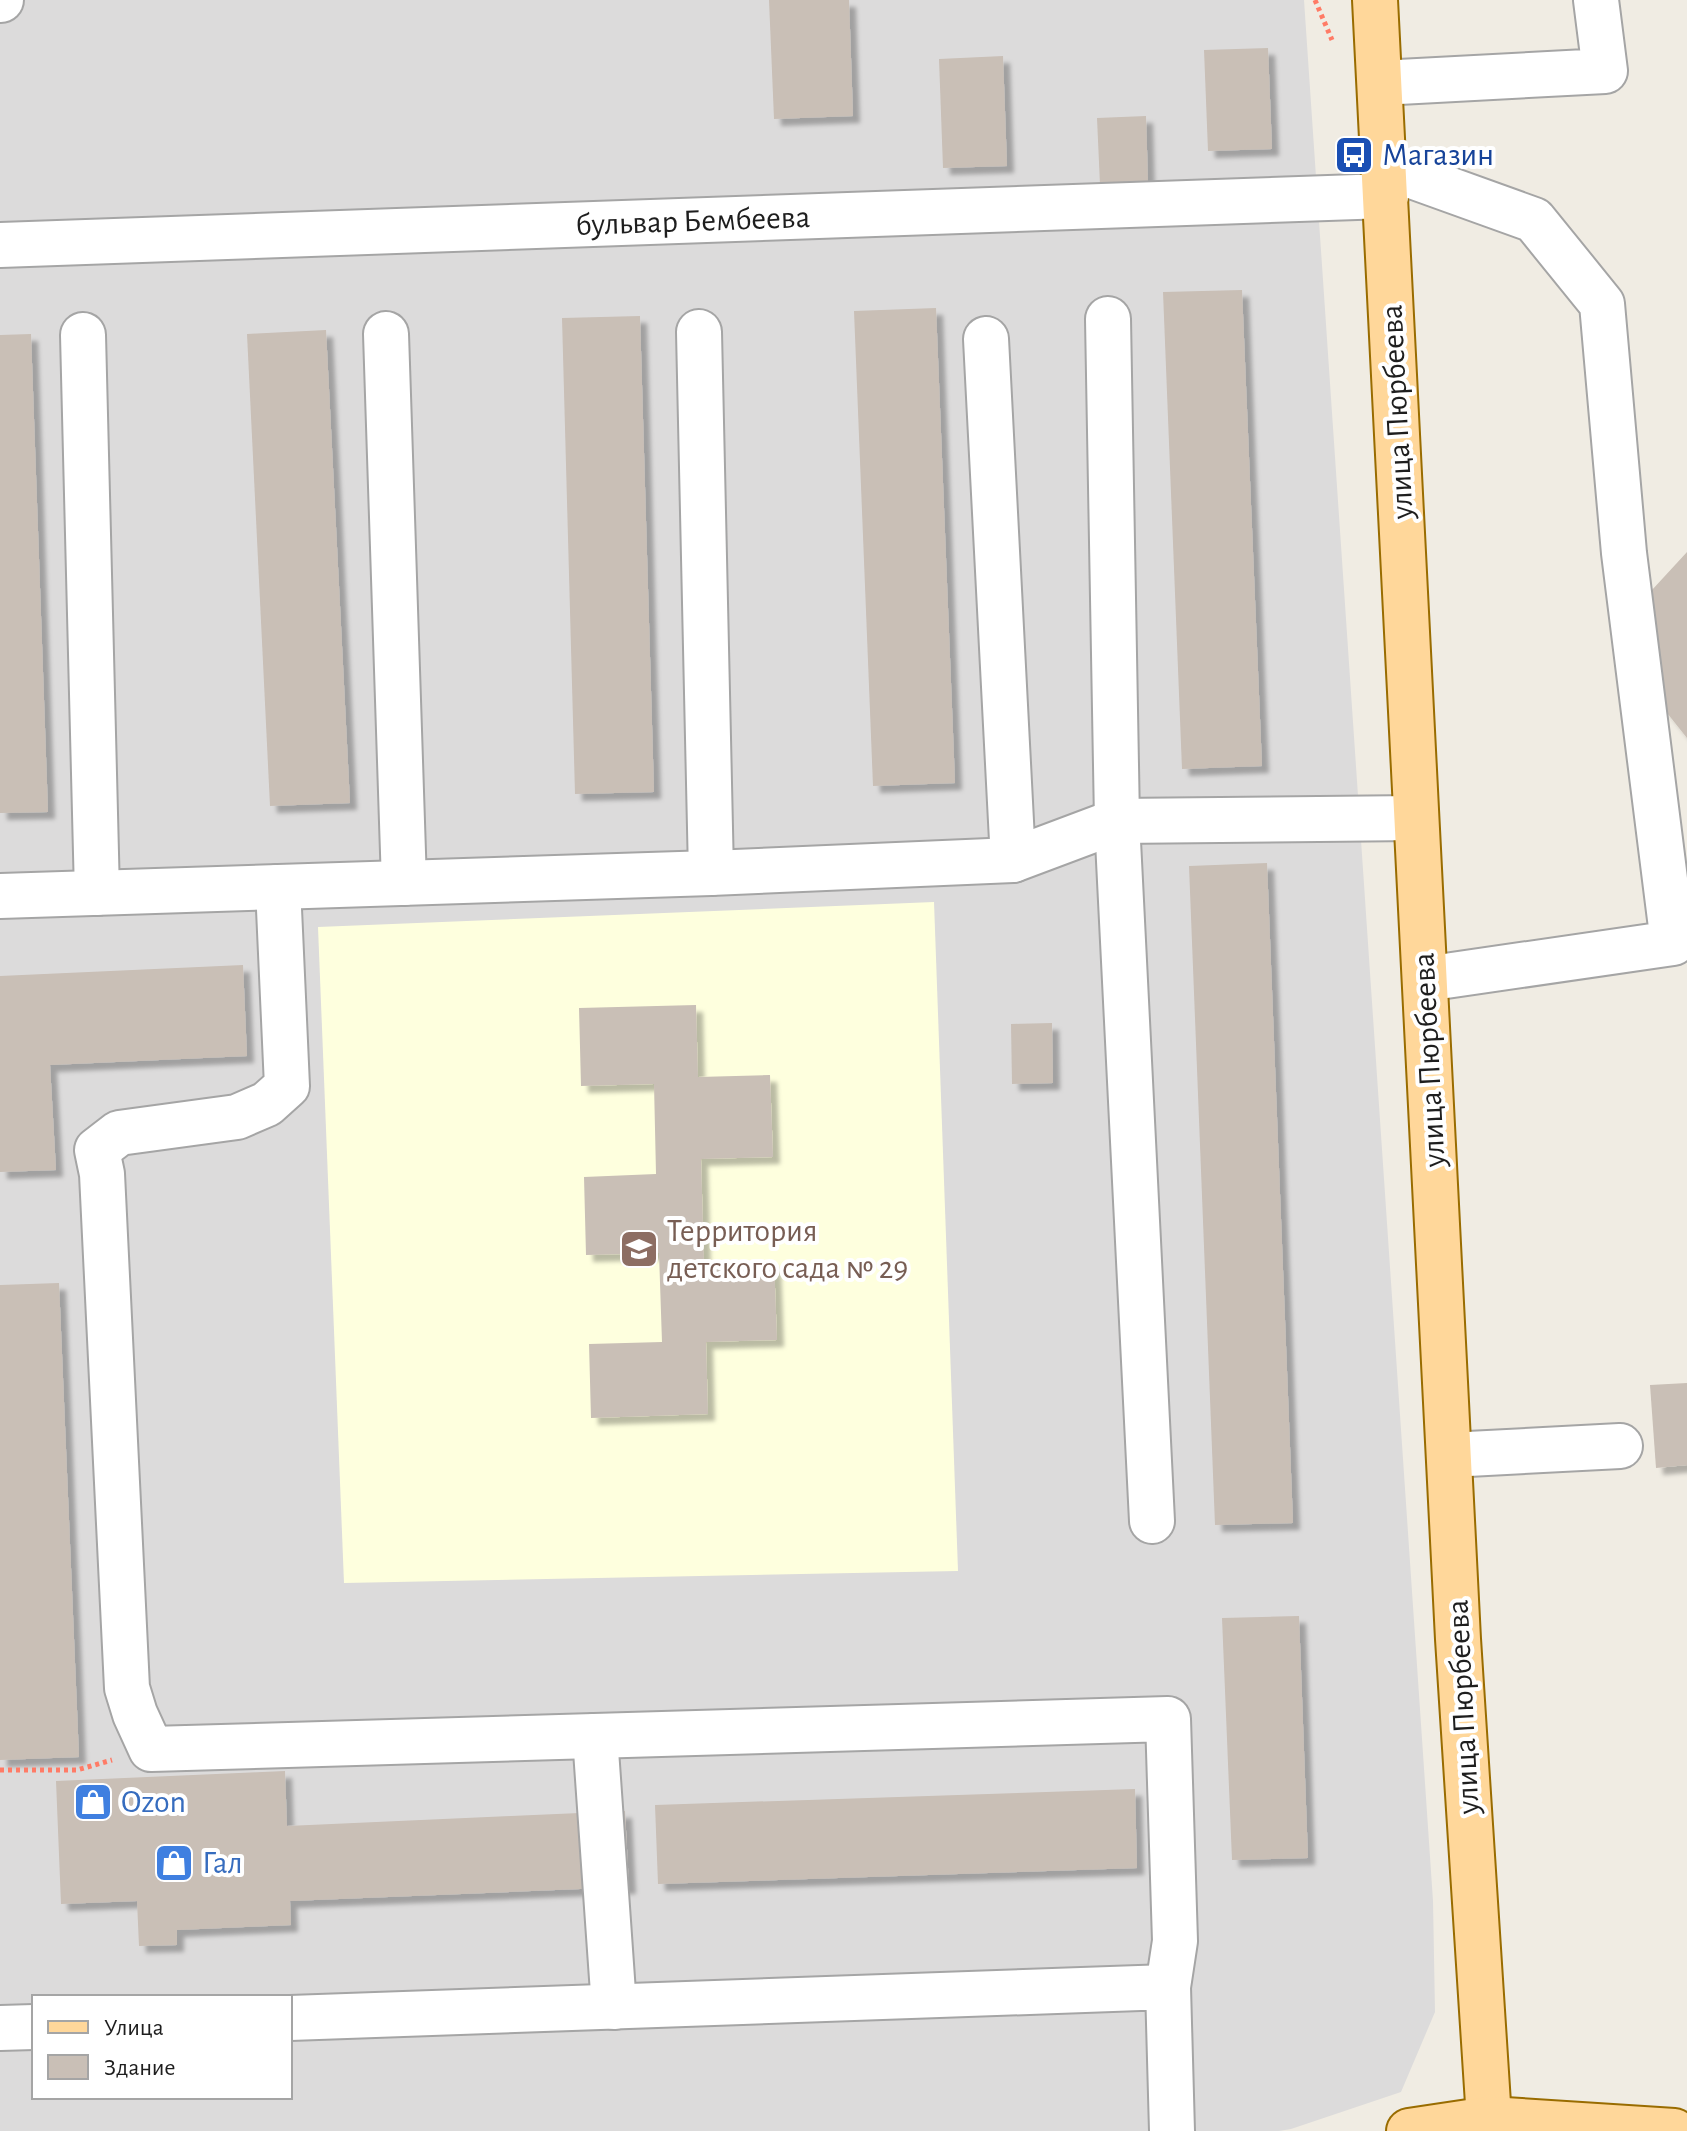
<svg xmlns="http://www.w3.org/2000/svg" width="1687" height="2131" font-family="'Alegreya Sans',sans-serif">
<defs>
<filter id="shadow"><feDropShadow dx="7" dy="7" stdDeviation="2" flood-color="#0004"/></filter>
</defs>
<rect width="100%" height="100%" fill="#f0ece3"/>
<path fill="#dcdbdb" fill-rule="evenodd" d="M 0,0 L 1304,0 L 1433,1901 L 1435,2012 L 1401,2092 L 1291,2129 L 1279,2131 L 0,2131 ZM 34,1997 L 290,1997 L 290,2097 L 34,2097 Z"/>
<path fill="#feffde" d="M 934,902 L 958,1571 L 344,1583 L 318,927 Z"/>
<g fill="#c9bfb6" filter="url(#shadow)">
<path d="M 769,0 L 849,0 L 853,116 L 774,119 Z"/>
<path d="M 1268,48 L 1272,149 L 1208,151 L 1204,50 Z"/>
<path d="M 1003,56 L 1007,166 L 943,168 L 939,59 Z"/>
<path d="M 1146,116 L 1148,183 L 1100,185 L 1097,118 Z"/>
<path d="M 1242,290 L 1262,766 L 1182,769 L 1163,292 Z"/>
<path d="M 936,308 L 955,783 L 873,786 L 854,311 Z"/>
<path d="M 640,316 L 654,792 L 575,794 L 562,318 Z"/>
<path d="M 326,330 L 350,803 L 270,806 L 247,334 Z"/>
<path d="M 31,334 L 48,812 L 0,813 L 0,335 Z"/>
<path d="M 1687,552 L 1687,738 L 1644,684 L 1640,603 Z"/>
<path d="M 1267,863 L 1293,1523 L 1215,1525 L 1189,866 Z"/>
<path d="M 243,965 L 247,1056 L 50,1065 L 56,1170 L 0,1172 L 0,976 Z"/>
<path d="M 696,1005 L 698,1077 L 770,1075 L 773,1157 L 701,1159 L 704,1263 L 774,1261 L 777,1340 L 706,1342 L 708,1414 L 591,1418 L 589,1344 L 662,1342 L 659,1253 L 586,1255 L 584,1177 L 656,1174 L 654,1084 L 581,1086 L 579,1008 Z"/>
<path d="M 1052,1023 L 1053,1083 L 1012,1084 L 1011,1024 Z"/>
<path d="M 59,1283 L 79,1757 L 0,1760 L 0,1285 Z"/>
<path d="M 1687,1383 L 1687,1465 L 1656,1468 L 1650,1385 Z"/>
<path d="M 1299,1616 L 1308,1858 L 1232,1860 L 1222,1618 Z"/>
<path d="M 285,1771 L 287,1826 L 625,1811 L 629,1887 L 290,1901 L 291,1925 L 177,1930 L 177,1945 L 139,1946 L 137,1901 L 61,1904 L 56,1781 Z"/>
<path d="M 1135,1789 L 1137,1868 L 658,1884 L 655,1805 Z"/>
</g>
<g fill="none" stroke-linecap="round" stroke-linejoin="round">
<g stroke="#a5a5a5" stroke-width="48">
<g id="minor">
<path d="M 0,0 L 1,0"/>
<path d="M 1380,83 L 1605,71 L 1596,0"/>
<path d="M 1384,166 L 1534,220 L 1602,304 L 1624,553 L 1673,943 L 1425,979"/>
<path d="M 0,245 L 1386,196"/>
<path d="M 1108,319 L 1117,821 L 1152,1521"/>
<path d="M 699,332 L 711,873"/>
<path d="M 386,334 L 404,883"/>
<path d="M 83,335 L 97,893"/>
<path d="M 986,339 L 1013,860"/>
<path d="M 278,887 L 287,1086 L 267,1104 L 237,1117 L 119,1133 L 97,1150 L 102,1174 L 127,1688 L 135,1714 L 151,1749 L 1168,1719 L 1175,1941 L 1168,1987"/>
<path d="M 0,896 L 711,873 L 1013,860 L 1117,821 L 1416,818"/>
<path d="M 1449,1455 L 1620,1446"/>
<path d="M 595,1736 L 614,2007"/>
<path d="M 290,2018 L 1168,1987 L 1172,2131"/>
<path d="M 0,2028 L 34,2027"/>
</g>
</g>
<g stroke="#996c00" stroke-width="48">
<g id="major">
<path d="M 1375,0 L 1458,1639 L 1489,2119"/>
<path d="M 1409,2131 L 1489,2119 L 1674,2131"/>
</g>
</g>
<g stroke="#ff7b66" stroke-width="5" stroke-dasharray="4 4" stroke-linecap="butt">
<path d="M 1315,0 L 1332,40"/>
<path d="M 0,1770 L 77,1770 L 112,1760"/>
</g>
<use href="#minor" stroke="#fff" stroke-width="44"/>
<use href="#major" stroke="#ffd79a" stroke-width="44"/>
</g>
<defs>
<g id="bus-square" transform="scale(2)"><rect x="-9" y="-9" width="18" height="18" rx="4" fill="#1a4fb4" stroke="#fff"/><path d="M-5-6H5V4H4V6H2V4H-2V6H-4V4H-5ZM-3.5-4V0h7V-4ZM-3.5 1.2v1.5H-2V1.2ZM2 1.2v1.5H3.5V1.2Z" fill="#fff"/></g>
<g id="school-square" transform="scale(2)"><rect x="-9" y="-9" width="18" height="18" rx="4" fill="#8d6e63" stroke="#fff"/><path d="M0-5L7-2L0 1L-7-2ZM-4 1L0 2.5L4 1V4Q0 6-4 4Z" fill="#fff"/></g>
<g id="shop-square" transform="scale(2)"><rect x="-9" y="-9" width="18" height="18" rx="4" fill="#3f7fe0" stroke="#fff"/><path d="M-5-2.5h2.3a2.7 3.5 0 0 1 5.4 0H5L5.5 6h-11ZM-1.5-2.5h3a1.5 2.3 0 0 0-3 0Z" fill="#fff"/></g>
</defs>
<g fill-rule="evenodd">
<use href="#bus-square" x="1354" y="155"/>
<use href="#school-square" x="639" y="1249"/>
<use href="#shop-square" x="93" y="1802"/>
<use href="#shop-square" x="174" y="1863"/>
</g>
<g text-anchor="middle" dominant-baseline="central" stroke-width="8" stroke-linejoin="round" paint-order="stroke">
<g font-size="32" fill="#164399" stroke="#fff" text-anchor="start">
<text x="1382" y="155">Магазин</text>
</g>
<g font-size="32" fill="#1e1e1e" stroke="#fff">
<text transform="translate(693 221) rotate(-2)">бульвар Бембеева</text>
<text transform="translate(1397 412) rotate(-93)">улица Пюрбеева</text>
<text transform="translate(1429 1060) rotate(-93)">улица Пюрбеева</text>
<text transform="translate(1463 1707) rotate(-93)">улица Пюрбеева</text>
</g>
<g font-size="32" fill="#785e54" stroke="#fff" text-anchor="start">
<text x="667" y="1231">Территория<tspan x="667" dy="37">детского сада № 29</tspan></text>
</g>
<g font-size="32" fill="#366cbe" stroke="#fff" text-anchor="start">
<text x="121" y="1802">Ozon</text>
<text x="202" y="1863">Гал</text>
</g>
</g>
<rect x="32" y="1995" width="260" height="104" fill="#ffffff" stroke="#a5a5a5" stroke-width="2"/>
<rect x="48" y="2021" width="40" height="12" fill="#ffd79a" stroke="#a5a5a5" stroke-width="2"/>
<text x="104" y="2035" font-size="24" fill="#1e1e1e">Улица</text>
<rect x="48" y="2055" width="40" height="24" fill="#c9bfb6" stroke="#a5a5a5" stroke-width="2"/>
<text x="104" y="2075" font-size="24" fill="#1e1e1e">Здание</text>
</svg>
